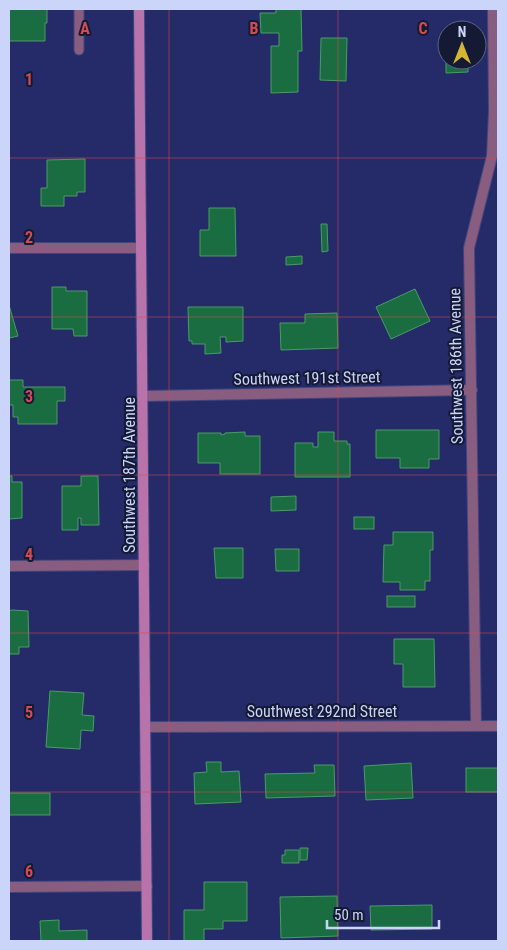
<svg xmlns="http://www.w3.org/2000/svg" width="507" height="950" font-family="'Roboto Condensed',sans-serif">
<rect width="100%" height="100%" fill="#252b69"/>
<g fill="#1a6d40" stroke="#4c9a69">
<path d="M 9,9 L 47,9 L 47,23 L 45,23 L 45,41 L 9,41 Z"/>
<path d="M 276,9 L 301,9 L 302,51 L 298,51 L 298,92 L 271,93 L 271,46 L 279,46 L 279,33 L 261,33 L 260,13 L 276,13 Z"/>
<path d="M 321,38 L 347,38 L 346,81 L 320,80 Z"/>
<path d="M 446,58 L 447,60 L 468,60 L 468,72 L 446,73 Z"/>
<path d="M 85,159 L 85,192 L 77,192 L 77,196 L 64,196 L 64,206 L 41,206 L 41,188 L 47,188 L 47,160 Z"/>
<path d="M 209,208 L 235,208 L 236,256 L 200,256 L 200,230 L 209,230 Z"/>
<path d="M 321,224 L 327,224 L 328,251 L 322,252 Z"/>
<path d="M 302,256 L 302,264 L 286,265 L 286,257 Z"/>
<path d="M 52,287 L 66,287 L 66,291 L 87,291 L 87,336 L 74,336 L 73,329 L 52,329 Z"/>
<path d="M 415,289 L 430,321 L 391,339 L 376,307 Z"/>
<path d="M 9,305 L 18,336 L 9,338 Z"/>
<path d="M 188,307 L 243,307 L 243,341 L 226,342 L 226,337 L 220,337 L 221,353 L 205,354 L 205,344 L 192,344 L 192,341 L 189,341 Z"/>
<path d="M 337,313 L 338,348 L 281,350 L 280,323 L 305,323 L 305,314 Z"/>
<path d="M 9,380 L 23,380 L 23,387 L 65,387 L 65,401 L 57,401 L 57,424 L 18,424 L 18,417 L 13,417 L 13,405 L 9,405 Z"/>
<path d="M 376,430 L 439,430 L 439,459 L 429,459 L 429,468 L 400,468 L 400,458 L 376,458 Z"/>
<path d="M 245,432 L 245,436 L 260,436 L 260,474 L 220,474 L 220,463 L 198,463 L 198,433 L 221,433 L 221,435 L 225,434 L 225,433 Z"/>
<path d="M 318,432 L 334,432 L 334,441 L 347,441 L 347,444 L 350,444 L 350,477 L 295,477 L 295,443 L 313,443 L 313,447 L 318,447 Z"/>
<path d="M 9,476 L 12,476 L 12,482 L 22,482 L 22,518 L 9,519 Z"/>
<path d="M 81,476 L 98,476 L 99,525 L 81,525 L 81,518 L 78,518 L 78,530 L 62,530 L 62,486 L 81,486 Z"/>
<path d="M 296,496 L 296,510 L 271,511 L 271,497 Z"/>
<rect x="354" y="517" width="20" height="12"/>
<path d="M 393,532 L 433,532 L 433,550 L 430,550 L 430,581 L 425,581 L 425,590 L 400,590 L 400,582 L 383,582 L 384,545 L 393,545 Z"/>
<path d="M 214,548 L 243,548 L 243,578 L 216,578 Z"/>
<path d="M 275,549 L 299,549 L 299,571 L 276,571 Z"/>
<rect x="387" y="596" width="28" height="11"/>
<path d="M 12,610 L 28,611 L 29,647 L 19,647 L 19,654 L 9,654 L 9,611 Z"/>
<path d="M 394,639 L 434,639 L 435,687 L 403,687 L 403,664 L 394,664 Z"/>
<path d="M 50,691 L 84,693 L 82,715 L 94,716 L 93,731 L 81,730 L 80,749 L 46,747 Z"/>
<path d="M 206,762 L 221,762 L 221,772 L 239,771 L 241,802 L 195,804 L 194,773 L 207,772 Z"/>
<path d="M 411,763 L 413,798 L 366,800 L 364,766 Z"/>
<path d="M 314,765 L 334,765 L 335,796 L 266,798 L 265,774 L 315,773 Z"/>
<rect x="466" y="768" width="32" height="24"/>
<rect x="9" y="793" width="41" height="22"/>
<path d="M 300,848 L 308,848 L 307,860 L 300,860 Z"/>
<path d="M 285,850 L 299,850 L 299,863 L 282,863 L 282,855 L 285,855 Z"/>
<path d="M 204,882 L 247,882 L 247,921 L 223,921 L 223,929 L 204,929 L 204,941 L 184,941 L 184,910 L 204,910 Z"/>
<path d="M 337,896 L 338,936 L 281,938 L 280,897 Z"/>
<path d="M 432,905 L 432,929 L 371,930 L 370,906 Z"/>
<path d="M 59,920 L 59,931 L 87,930 L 87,941 L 41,941 L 40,921 Z"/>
</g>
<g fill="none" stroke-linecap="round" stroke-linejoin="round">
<g stroke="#404680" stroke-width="11">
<path id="lane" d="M 79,50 L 79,9"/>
</g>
<g stroke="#404680" stroke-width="12">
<g id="street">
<path d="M 9,248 L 141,248"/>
<path d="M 143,396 L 472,390"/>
<path d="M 9,566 L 144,565"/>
<path d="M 476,726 L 469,248 L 492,156 L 494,111 L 493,9"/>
<path d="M 146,727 L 498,726"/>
<path d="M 9,887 L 147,886"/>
</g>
</g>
<g stroke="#404680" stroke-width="12">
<path id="secondary" d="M 139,9 L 147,941"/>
</g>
<use href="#lane" stroke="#895d80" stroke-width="9"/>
<use href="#street" stroke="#895d80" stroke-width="10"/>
<use href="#secondary" stroke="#b873aa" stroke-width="10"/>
</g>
<path fill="none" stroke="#d44b52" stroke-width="1" stroke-opacity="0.55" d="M 169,9 L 169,941M 338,9 L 338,941M 9,158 L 498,158M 9,317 L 498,317M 9,475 L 498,475M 9,633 L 498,633M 9,792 L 498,792"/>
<g text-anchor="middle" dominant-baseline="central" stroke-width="4" stroke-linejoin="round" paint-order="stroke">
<g font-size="16" fill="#cbd5fa" stroke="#141934">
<text transform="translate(456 366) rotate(-91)">Southwest 186th Avenue</text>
<text transform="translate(307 378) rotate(-1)">Southwest 191st Street</text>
<text transform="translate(129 475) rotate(-90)">Southwest 187th Avenue</text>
<text x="322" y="711">Southwest 292nd Street</text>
</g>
</g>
<g font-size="16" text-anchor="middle" font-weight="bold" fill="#d44b52" stroke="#141934" stroke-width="4" stroke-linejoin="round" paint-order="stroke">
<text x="85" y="34">A</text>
<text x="254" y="34">B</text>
<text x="423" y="34">C</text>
<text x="29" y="85">1</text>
<text x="29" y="243">2</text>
<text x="29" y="402">3</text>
<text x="29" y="560">4</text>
<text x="29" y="718">5</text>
<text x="29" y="877">6</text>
</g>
<rect width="507" height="950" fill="none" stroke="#cbd5fa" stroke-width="20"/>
<g transform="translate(462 45)"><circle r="24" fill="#141934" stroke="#5d6483"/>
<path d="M0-4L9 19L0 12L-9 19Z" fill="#d5b534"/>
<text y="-8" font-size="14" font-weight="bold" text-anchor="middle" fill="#cbd5fa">N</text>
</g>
<path d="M327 920v8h112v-8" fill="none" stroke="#cbd5fa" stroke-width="2.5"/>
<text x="334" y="920" font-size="15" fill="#cbd5fa" stroke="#141934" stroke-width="4" paint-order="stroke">50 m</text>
</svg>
